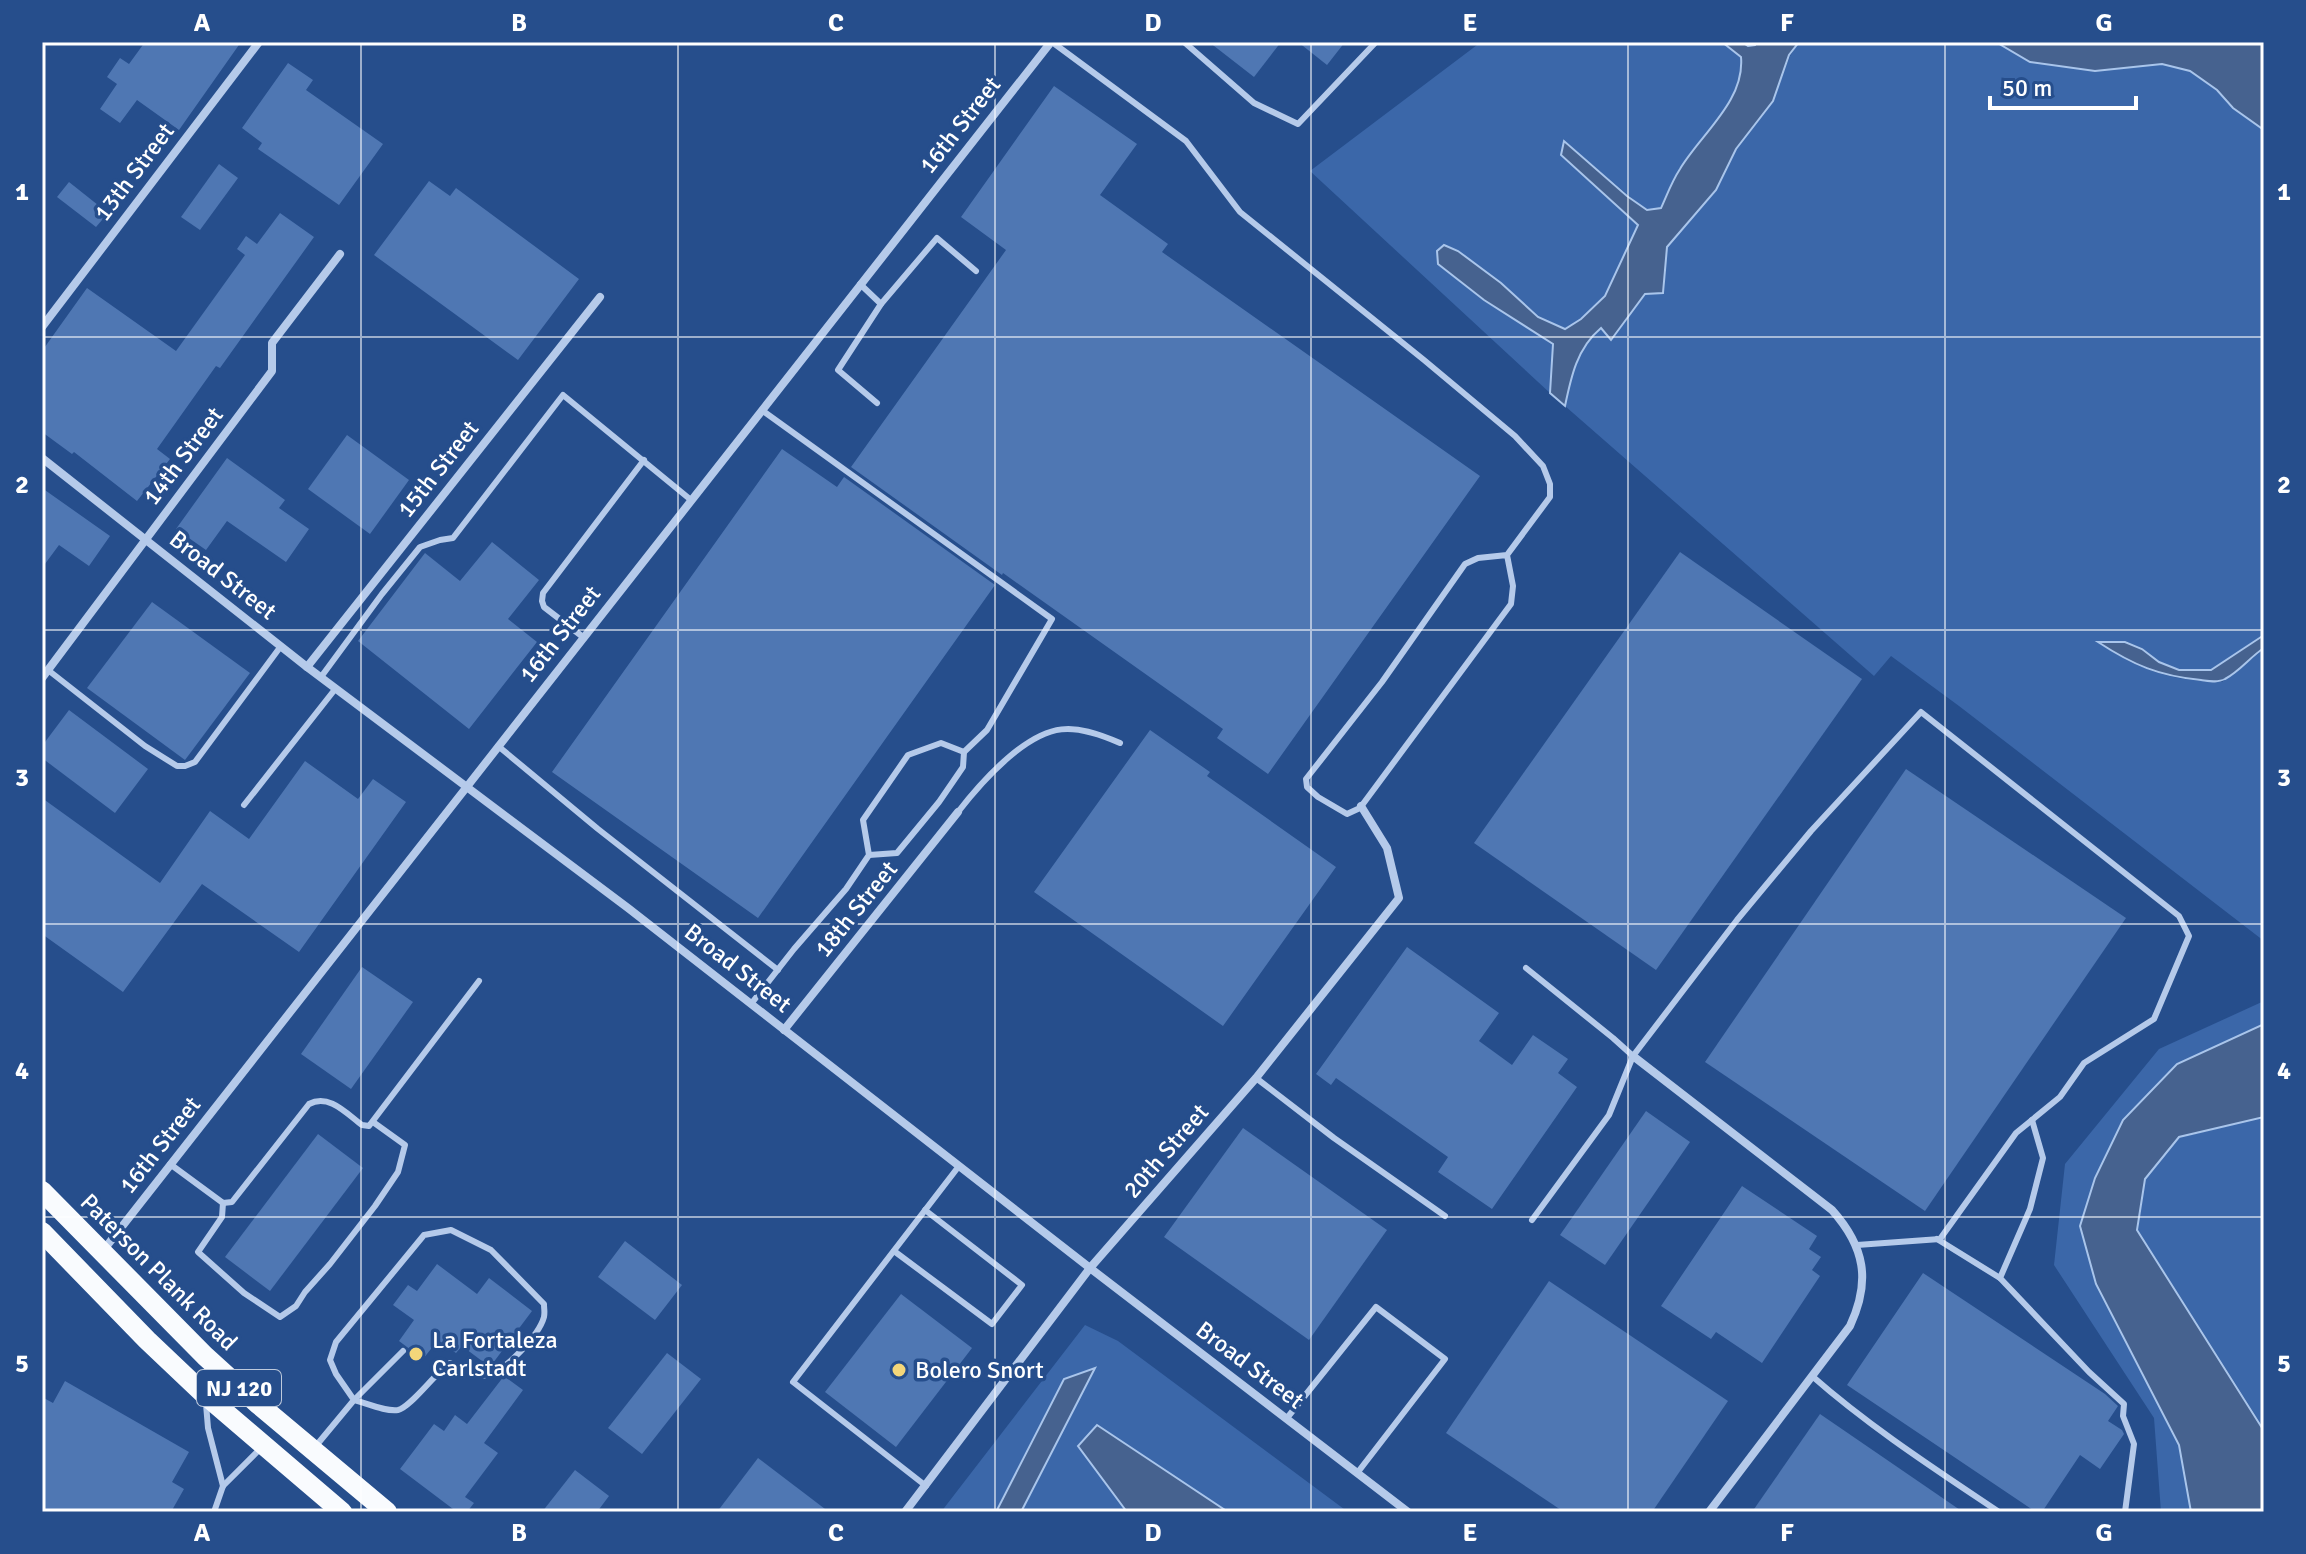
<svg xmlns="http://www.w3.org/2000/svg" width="2306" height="1554" font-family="Signika,sans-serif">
<rect width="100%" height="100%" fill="#264e8c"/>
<g fill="#3b67a9">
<path d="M 1481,42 L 1721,42 L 1741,57 C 1745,101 1701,134 1680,169 C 1672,181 1667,195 1660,208 L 1647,211 L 1564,141 L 1561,155 L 1638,225 L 1605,296 L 1581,319 L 1565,328 L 1538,317 L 1501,283 L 1458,251 L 1444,245 L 1437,251 L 1439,265 L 1484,301 L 1540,334 L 1553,344 L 1550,393 L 1310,171 Z"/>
<path d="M 1799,42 L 1995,42 L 2029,62 L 2095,71 L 2162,64 L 2190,71 L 2217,91 L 2233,108 L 2264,130 L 2264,634 L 2211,670 L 2179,670 L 2159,662 L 2142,648 L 2125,641 L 2098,642 C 2141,672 2170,680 2222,682 L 2264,649 L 2264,941 L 1959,706 L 1891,656 L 1874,676 L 1565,406 C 1571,377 1577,348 1601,328 L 1611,340 L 1646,294 L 1664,293 L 1667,247 L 1716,190 L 1736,149 L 1773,101 L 1790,56 Z"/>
<path d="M 2264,1001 L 2264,1024 L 2177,1064 L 2096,1284 L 2179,1445 L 2191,1512 L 2161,1512 L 2154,1418 L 2054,1265 L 2065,1164 L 2159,1049 Z"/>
<path d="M 2264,1117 L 2264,1429 L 2138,1230 L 2145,1179 L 2179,1138 Z"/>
<path d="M 1085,1325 L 1118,1341 L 1348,1512 L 1228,1512 L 1097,1425 L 1078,1446 L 1127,1512 L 1021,1512 L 1094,1368 L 1064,1379 L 995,1512 L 941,1512 Z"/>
</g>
<g fill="#46628f" stroke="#a9c5eb" stroke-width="2">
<path d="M 1722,42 L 1742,42 L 1748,46 L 1755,45 L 1757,42 L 1799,42 L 1789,55 L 1773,101 L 1736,149 L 1716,190 L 1667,247 L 1663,293 L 1645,294 L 1611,340 L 1601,328 C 1577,348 1571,377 1565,406 L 1550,393 L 1553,344 L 1484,300 L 1438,264 L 1437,251 L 1444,245 L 1458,251 L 1501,283 L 1538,317 L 1565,329 L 1581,319 L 1605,296 L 1638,225 L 1561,155 L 1564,141 L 1627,196 L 1647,210 L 1661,208 C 1667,195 1672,181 1680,169 C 1701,134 1745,101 1741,57 Z"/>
<path d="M 1996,42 L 2264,42 L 2264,130 L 2233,108 L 2217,90 L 2190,71 L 2162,64 L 2095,71 L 2030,62 Z"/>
<path d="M 2264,635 L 2264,648 C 2250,657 2240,671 2225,679 C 2218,683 2209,681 2201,680 C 2159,676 2133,665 2098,642 L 2125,642 L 2142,649 L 2159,662 L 2179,670 L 2211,670 Z"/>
<path d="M 2264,1024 L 2264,1117 L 2179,1137 L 2145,1179 L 2137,1230 L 2264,1431 L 2264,1512 L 2191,1512 L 2179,1445 L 2096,1284 L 2080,1226 L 2095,1178 L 2123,1120 L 2177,1064 Z"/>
<path d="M 1095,1368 L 1021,1512 L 996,1512 L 1064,1379 Z"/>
<path d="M 1097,1425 L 1228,1512 L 1127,1512 L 1078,1446 Z"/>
</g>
<g fill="#4f77b3">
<path d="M 145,42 L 241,42 L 179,130 L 137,100 L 120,123 L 100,109 L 117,84 L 107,77 L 120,58 L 129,64 Z"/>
<path d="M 1209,42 L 1281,42 L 1254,77 Z"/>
<path d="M 1298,42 L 1345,42 L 1327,65 Z"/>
<path d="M 288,63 L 313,80 L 306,90 L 383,144 L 339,205 L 258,149 L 262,143 L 242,128 Z"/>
<path d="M 1054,86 L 1137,144 L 1100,195 L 1168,244 L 1162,252 L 1480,476 L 1268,774 L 1217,738 L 1223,729 L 1003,573 L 1002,575 L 851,467 L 1006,250 L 961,217 Z"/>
<path d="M 219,164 L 238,178 L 200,230 L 181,217 Z"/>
<path d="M 429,181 L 450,196 L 456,188 L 579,279 L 518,360 L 374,255 Z"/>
<path d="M 69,182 L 108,213 L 96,227 L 57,197 Z"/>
<path d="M 280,213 L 314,237 L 220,368 L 216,366 L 157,449 L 170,459 L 137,501 L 74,452 L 72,454 L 42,432 L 42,351 L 87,288 L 176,351 L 245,255 L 237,249 L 246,236 L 257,244 Z"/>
<path d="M 347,435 L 409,480 L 370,534 L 308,489 Z"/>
<path d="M 782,449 L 837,487 L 844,477 L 995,585 L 758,918 L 552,772 Z"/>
<path d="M 227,458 L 285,500 L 279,508 L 309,529 L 286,562 L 227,521 L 206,550 L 176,529 Z"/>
<path d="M 42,488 L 110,536 L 89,566 L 59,545 L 42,568 Z"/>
<path d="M 492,542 L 539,580 L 508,619 L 537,642 L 469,729 L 358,641 L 425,553 L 460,581 Z"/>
<path d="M 1680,552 L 1862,679 L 1656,970 L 1474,843 Z"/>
<path d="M 152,602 L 250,673 L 185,760 L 87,688 Z"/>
<path d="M 69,710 L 148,769 L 115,813 L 42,758 L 42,746 Z"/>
<path d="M 1150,730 L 1210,772 L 1207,776 L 1336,867 L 1223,1026 L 1034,892 Z"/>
<path d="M 305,761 L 358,799 L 373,779 L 406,802 L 299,952 L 202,884 L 123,992 L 42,934 L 42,798 L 160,883 L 210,811 L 249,839 Z"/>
<path d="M 1906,769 L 2126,918 L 1925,1211 L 1705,1062 Z"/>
<path d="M 1407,947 L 1499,1013 L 1479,1041 L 1512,1065 L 1533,1035 L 1568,1059 L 1558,1073 L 1577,1087 L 1492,1209 L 1438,1172 L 1448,1157 L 1336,1078 L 1331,1085 L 1316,1074 Z"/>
<path d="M 362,967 L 413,1002 L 351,1089 L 301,1054 Z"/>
<path d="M 1646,1111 L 1690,1142 L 1605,1265 L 1560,1235 Z"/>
<path d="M 1243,1128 L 1387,1230 L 1309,1340 L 1164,1237 Z"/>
<path d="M 318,1134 L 363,1168 L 270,1291 L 225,1257 Z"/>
<path d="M 1742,1186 L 1817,1236 L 1809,1249 L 1821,1257 L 1812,1270 L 1820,1276 L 1762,1363 L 1716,1332 L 1711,1339 L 1661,1306 Z"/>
<path d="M 625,1241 L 682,1285 L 655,1320 L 598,1277 Z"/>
<path d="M 437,1264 L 477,1294 L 489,1278 L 532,1311 L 490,1367 L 462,1346 L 456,1353 L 438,1340 L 423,1359 L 399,1341 L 414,1320 L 393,1305 L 408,1285 L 417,1291 Z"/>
<path d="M 1923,1273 L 2105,1394 L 2118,1406 L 2108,1421 L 2122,1430 L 2124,1434 L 2100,1469 L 2080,1455 L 2042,1512 L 2036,1512 L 1847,1385 Z"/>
<path d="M 1549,1281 L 1728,1401 L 1652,1512 L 1564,1512 L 1446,1433 Z"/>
<path d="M 901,1294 L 972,1348 L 896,1447 L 825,1392 Z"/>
<path d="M 667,1353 L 701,1379 L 642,1454 L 608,1428 Z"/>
<path d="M 504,1376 L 523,1390 L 484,1443 L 498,1453 L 465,1497 L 474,1503 L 467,1512 L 457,1512 L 400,1469 L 434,1424 L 444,1431 L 455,1415 L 467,1424 Z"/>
<path d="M 65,1381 L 189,1452 L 172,1482 L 184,1489 L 171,1512 L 42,1512 L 42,1397 L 53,1403 Z"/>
<path d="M 1820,1414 L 1963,1512 L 1752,1512 Z"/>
<path d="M 758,1458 L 829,1512 L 717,1512 Z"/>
<path d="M 575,1470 L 609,1496 L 597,1512 L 542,1512 Z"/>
</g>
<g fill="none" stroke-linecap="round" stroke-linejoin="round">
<g stroke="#b5caea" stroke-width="6">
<path d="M 1052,42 L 1186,141 L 1240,212 L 1424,360 L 1515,436 L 1543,466 L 1550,484 L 1550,497 L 1507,555 L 1478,558 L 1465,564 L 1382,682 L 1306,779 L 1307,787 L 1318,797 L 1347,814 L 1360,808 L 1511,604 L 1513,586 L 1507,555"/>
<path d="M 1184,42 L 1254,103 L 1298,124 L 1376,42"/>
<path d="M 860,284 L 881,304"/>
<path d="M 877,403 L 838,370 L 881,304 L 937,238 L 976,271"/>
<path d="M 763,411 L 1052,619 L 987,730 L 964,752 L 963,767 L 939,802 L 897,853 L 869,855"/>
<path d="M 583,637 L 544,607 L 542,601 L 543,593 L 644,460"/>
<path d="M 48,670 L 145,746 L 177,766 L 185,766 L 195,762 L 281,646"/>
<path d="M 321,677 L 382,594 L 420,547 L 440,540 L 453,538 L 563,395 L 691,500"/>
<path d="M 498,746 L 598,829 L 778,970"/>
<path d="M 244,805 L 336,688"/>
<path d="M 958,812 C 975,790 988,775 1009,757 C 1049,723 1072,722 1120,743"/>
<path d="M 1526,968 L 1613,1038 L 1633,1056"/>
<path d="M 751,1004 L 794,949 L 846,889 L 869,855 L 863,820 L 908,755 L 941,743 L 964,752"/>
<path d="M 1256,1078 L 1334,1138 L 1445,1216"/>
<path d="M 2032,1120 L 2043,1158 L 2030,1209 L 2000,1278 L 2089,1372 L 2124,1404 L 2123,1416 L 2134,1444 L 2125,1512"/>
<path d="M 170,1164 L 223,1203 L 232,1202 L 309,1104 C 329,1093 347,1114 362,1125 L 369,1126 L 479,981"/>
<path d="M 223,1203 L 222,1217 L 198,1252 L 244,1293 L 280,1317 L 296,1306 L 305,1292 L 330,1264 L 375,1206 L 398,1172 L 405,1145 L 373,1122"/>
<path d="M 1532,1220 L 1609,1115 L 1633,1056 L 1737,920 L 1811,831 L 1921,712 L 2179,916 L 2189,936 L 2154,1019 L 2084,1063 L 2060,1097 L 2016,1133 L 1940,1239 L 1857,1245"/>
<path d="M 1937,1239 L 2000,1278"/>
<path d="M 894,1251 L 992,1324 L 1022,1285 L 925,1210"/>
<path d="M 1812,1376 C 1870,1427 1935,1469 1999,1512"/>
<path d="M 354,1400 L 403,1351"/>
<path d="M 206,1404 L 208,1428 L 223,1486"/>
<path d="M 1287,1418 L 1376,1307 L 1445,1359 L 1358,1472"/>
<path d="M 315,1447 L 354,1400 L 336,1374 L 330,1360 L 336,1342 L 424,1235 L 451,1230 L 491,1250 L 544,1304 C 544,1309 545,1312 544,1317 C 539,1335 505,1372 486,1375 C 475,1378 461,1368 450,1363 C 435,1373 411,1407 398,1410 C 386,1412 366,1403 354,1400"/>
<path d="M 926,1486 L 793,1382 L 959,1166"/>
<path d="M 214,1512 L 223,1486 L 260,1449"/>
</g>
<g stroke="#b5caea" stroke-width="8">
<path d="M 42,327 L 259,42"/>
<path d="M 42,458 L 307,667 L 628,908 L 1090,1268 L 1408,1512"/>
<path d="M 307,667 L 600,297"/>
<path d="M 42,678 L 272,371 L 272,343 L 340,254"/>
<path d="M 784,1030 L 958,812"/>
<path d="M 1633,1056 L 1832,1210 C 1865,1247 1871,1281 1850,1326 L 1709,1512"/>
<path d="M 102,1252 L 1051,42"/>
<path d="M 905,1512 L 1090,1268 L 1256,1078 L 1399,898 L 1387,848 L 1361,806"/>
</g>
<g stroke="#f9fbfe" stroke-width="20">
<path d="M 42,1191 L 205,1356 L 258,1404 L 387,1512"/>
<path d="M 42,1232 L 147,1340 L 205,1395 L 342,1512"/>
</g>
</g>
<path fill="none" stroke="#fff" stroke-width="2" stroke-opacity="0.55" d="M 361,42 L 361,1512M 678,42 L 678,1512M 995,42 L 995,1512M 1311,42 L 1311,1512M 1628,42 L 1628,1512M 1945,42 L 1945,1512M 42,337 L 2264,337M 42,630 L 2264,630M 42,924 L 2264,924M 42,1217 L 2264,1217"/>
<g fill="#f3d67a" stroke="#264e8c" stroke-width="3">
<circle cx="416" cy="1354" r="8"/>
<circle cx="899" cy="1370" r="8"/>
</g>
<g text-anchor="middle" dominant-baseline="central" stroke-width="7" stroke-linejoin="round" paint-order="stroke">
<rect fill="#264e8c" stroke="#becadc" stroke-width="2" x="197" y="1370" width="84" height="36" rx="6"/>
<g font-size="22" font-weight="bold" fill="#fff">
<text x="239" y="1388">NJ 120</text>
</g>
<g font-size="24" fill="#fff" stroke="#264e8c">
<text transform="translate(960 125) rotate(-52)">16th Street</text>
<text transform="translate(134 172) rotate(-53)">13th Street</text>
<text transform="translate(183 456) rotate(-53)">14th Street</text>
<text transform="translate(438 469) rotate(-52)">15th Street</text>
<text transform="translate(223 575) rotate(38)">Broad Street</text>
<text transform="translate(560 634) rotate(-52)">16th Street</text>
<text transform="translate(856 909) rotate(-51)">18th Street</text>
<text transform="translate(738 968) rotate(38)">Broad Street</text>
<text transform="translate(160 1145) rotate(-52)">16th Street</text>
<text transform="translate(1166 1151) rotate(-49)">20th Street</text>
<text transform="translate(159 1272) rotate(45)">Paterson Plank Road</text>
<text transform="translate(1250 1365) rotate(37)">Broad Street</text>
</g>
<g font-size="24" fill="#fff" stroke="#264e8c" text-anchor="start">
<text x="432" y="1340">La Fortaleza<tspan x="432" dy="28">Carlstadt</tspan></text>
<text x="915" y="1370">Bolero Snort</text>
</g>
</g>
<rect width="2306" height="1554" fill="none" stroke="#264e8c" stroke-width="88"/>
<path d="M1990 96v12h146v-12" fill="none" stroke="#ffffff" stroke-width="4"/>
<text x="2002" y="96" font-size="24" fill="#ffffff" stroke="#264e8c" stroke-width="6" paint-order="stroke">50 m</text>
<rect x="44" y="44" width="2218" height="1466" fill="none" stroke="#fff" stroke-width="3"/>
<g font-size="26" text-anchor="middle" font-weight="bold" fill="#fff">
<text x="202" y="31">A</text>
<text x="519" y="31">B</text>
<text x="836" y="31">C</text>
<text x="1153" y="31">D</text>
<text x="1470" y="31">E</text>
<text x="1787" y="31">F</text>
<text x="2104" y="31">G</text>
<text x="22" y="200">1</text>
<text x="2284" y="200">1</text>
<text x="22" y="493">2</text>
<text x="2284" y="493">2</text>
<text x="22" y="786">3</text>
<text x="2284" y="786">3</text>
<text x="22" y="1079">4</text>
<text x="2284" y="1079">4</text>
<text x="22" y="1372">5</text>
<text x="2284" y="1372">5</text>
<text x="202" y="1541">A</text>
<text x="519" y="1541">B</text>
<text x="836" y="1541">C</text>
<text x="1153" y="1541">D</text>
<text x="1470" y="1541">E</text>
<text x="1787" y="1541">F</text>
<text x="2104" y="1541">G</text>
</g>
</svg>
